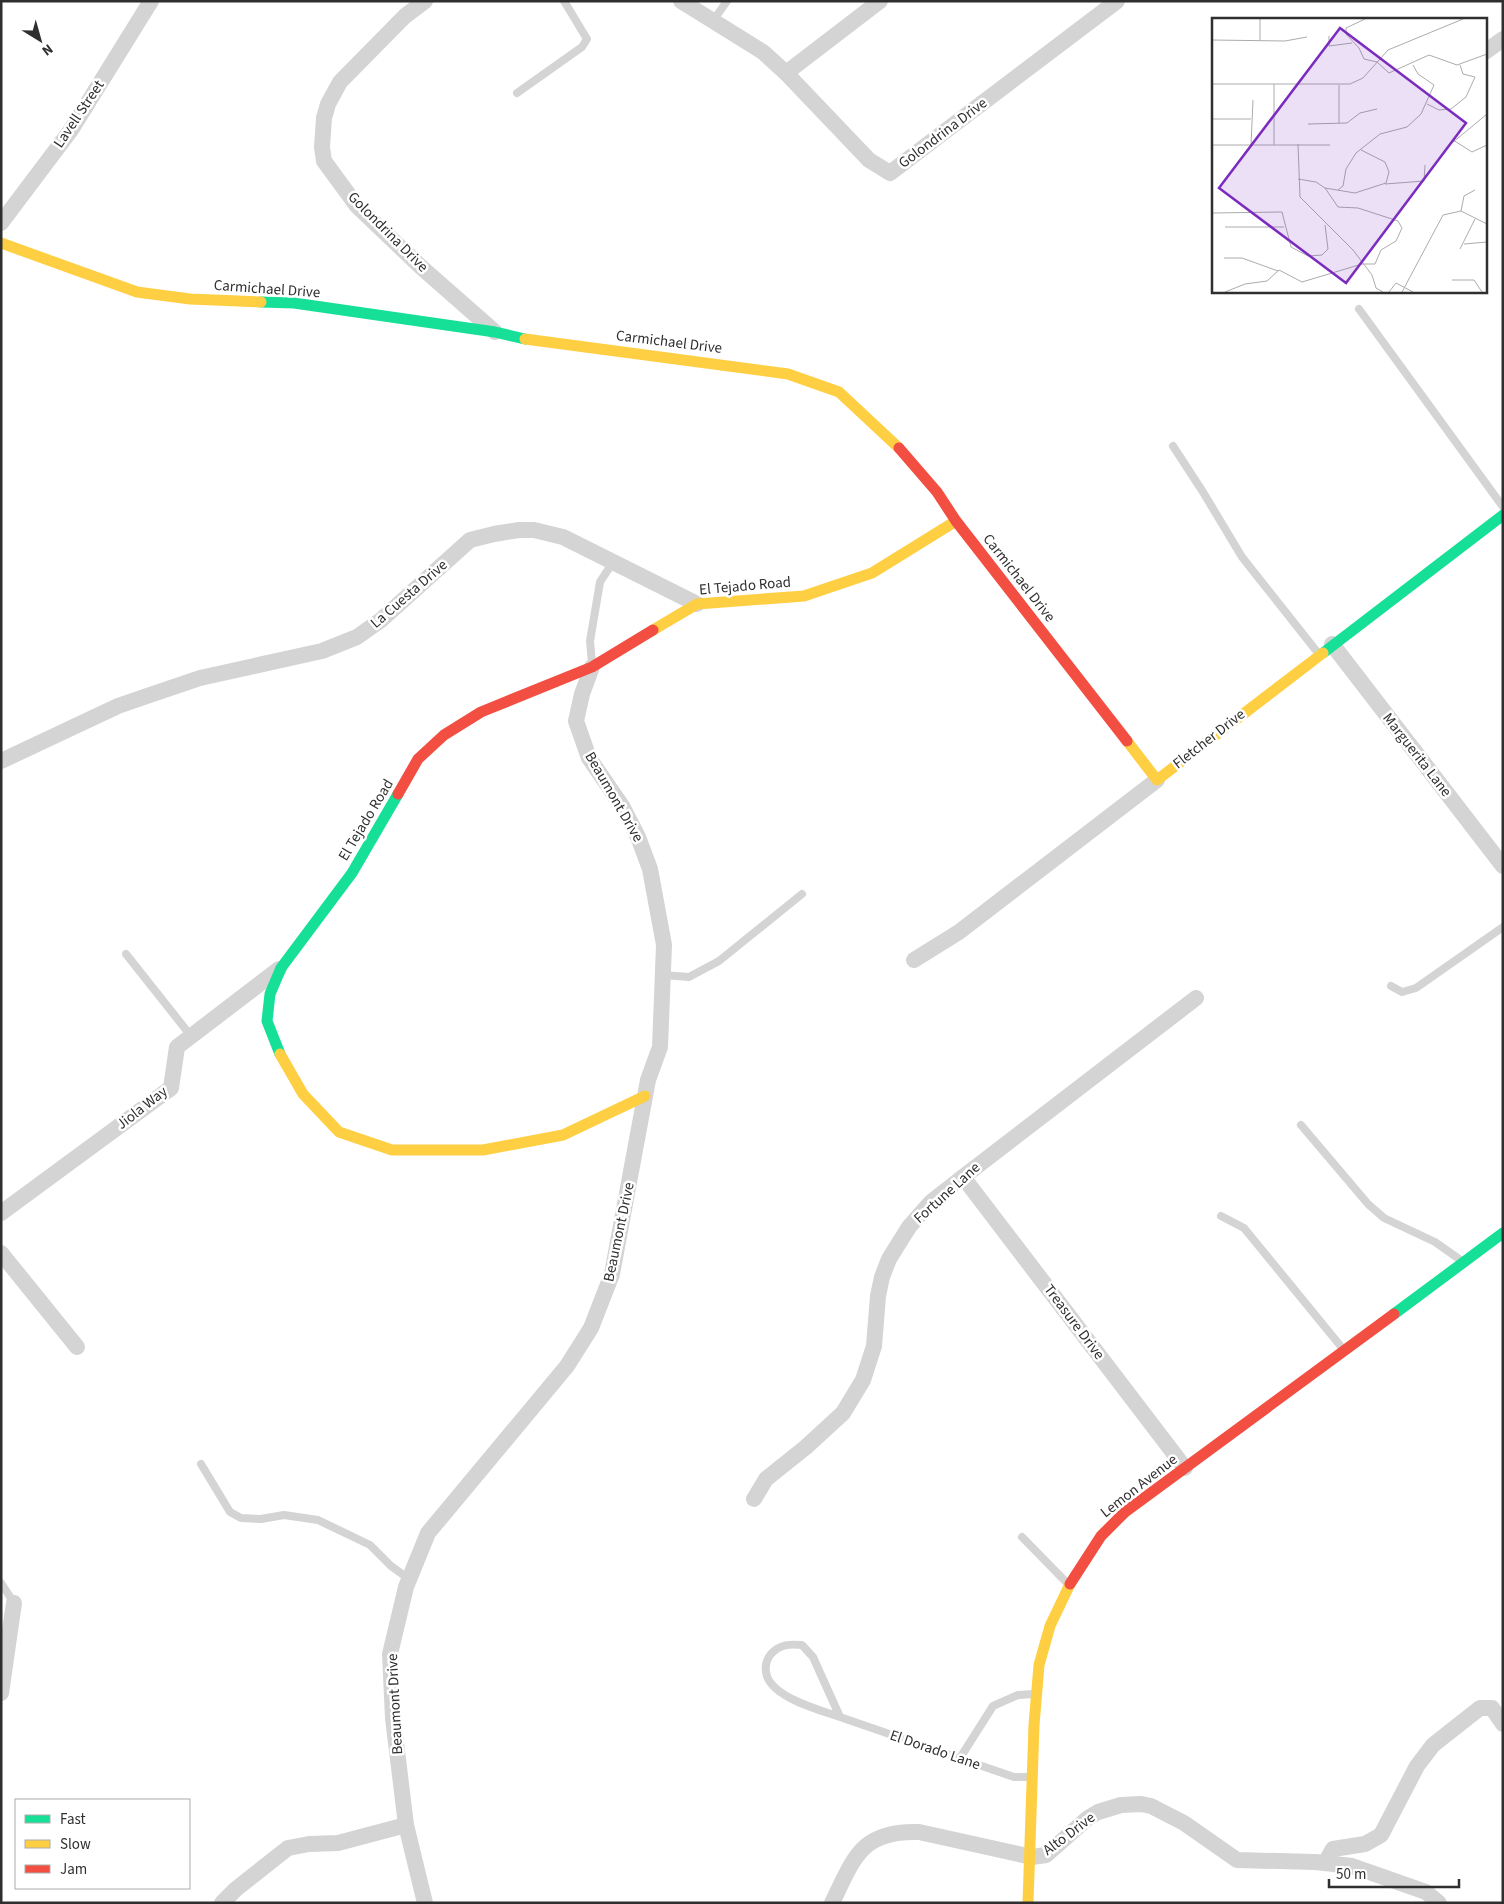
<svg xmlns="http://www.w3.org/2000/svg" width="1504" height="1904" font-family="'Source Sans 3',sans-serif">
<rect width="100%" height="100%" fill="#fff"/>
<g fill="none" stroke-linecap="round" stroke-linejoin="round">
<g stroke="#d4d4d4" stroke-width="8">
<path d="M 713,21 L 727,1"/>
<path d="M 517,93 L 582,47 L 587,39 L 564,1"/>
<path d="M 1359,309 L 1503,507"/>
<path d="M 1173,446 L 1203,492 L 1242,557 L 1318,653"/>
<path d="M 592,663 L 590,641 L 600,582 L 613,562"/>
<path d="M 126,954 L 191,1036"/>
<path d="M 663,975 L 689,977 L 719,961 L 802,894"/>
<path d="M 1391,986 L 1402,992 L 1416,988 L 1503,927"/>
<path d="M 1301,1125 L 1368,1204 L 1384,1218 L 1435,1242 L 1462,1261"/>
<path d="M 1221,1216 L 1244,1228 L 1343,1349"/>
<path d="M 201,1464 L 230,1512 L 241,1518 L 261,1519 L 284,1515 L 318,1520 L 370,1545 L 391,1566 L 409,1579"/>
<path d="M 1022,1537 L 1068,1584"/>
<path d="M 1,1583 L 14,1603"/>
<path d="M 840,1717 C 820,1710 769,1697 766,1672 C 765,1665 766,1660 771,1654 C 780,1644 790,1644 802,1645 L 813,1657 L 840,1717 L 1014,1777 L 1031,1777"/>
<path d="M 960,1758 L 993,1706 L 1018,1695 L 1034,1694"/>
</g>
<g stroke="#d4d4d4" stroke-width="16">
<path d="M 425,1 L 405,16 L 340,82 L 328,104 L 324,118 L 322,147 L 324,161 L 357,206 L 421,267 L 495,332"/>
<path d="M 681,1 L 763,52 L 786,73 L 869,160 L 890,173 L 1117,1"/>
<path d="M 1485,52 L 1503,39"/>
<path d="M 786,73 L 880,1"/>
<path d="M 1,223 L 71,130 L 151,1"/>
<path d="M 1332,644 L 1503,866"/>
<path d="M 1,761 L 118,706 L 144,697 L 200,678 L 322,651 L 357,637 L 381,620 L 470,540 L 494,534 L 519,530 L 534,530 L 563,537 L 697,604"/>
<path d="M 914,960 L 959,932 L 1157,780"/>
<path d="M 963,1177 L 1185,1468"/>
<path d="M 1,1213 L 171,1088 L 177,1047 L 279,969"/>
<path d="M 1,1253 L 77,1347"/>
<path d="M 754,1499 L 766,1479 L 806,1447 L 843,1413 L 863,1380 L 874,1346 L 878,1296 L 882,1277 L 889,1259 L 909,1227 L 931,1202 L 963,1177 L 1196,998"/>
<path d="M 1,1693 L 14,1603"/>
<path d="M 1325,1863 L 1333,1849 L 1365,1844 L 1381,1835 L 1417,1766 L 1433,1745 L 1480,1708 L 1492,1708 L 1503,1724"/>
<path d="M 222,1903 L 236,1889 L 288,1848 L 309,1844 L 338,1843 L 406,1825"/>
<path d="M 425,1903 L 406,1825 L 393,1718 L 390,1654 L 406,1587 L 428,1533 L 567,1366 L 591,1328 L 612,1274 L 648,1080 L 660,1047 L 664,945 L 650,869 L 638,837 L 622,806 L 589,758 L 576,721 L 582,694 L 592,667"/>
<path d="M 832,1903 C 854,1858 861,1830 919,1832 L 1032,1857 L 1046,1855 L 1088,1818 L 1098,1812 L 1121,1805 L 1141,1804 L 1151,1806 L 1184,1823 L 1237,1860 L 1315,1862 L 1352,1866 L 1426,1892 L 1439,1903"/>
</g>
<g stroke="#16e098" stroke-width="11">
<path d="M 261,302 L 294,303 L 495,332 L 525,339"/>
<path d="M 1323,653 L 1503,515"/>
<path d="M 280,1054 L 267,1021 L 270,994 L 281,968 L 352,873 L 398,794"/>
<path d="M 1394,1314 L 1503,1233"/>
</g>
<g stroke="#ffcf43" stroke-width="11">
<path d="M 1,243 L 137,292 L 190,299 L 261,302"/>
<path d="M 525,339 L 788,374 L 839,392 L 899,448"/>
<path d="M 653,630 L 697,604 L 804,596 L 872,573 L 956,521"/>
<path d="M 1127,741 L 1157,780 L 1323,653"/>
<path d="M 280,1054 L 303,1094 L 339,1132 L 392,1150 L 483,1150 L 563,1135 L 645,1096"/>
<path d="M 1028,1903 L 1034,1725 L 1039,1665 L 1050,1626 L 1070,1584"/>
</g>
<g stroke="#f24e42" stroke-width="11">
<path d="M 899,448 L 937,492 L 956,521 L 1127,741"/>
<path d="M 398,794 L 418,759 L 444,735 L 481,712 L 592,667 L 653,630"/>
<path d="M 1070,1584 L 1101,1536 L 1125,1512 L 1394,1314"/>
</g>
</g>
<g text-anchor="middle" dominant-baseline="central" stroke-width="5" stroke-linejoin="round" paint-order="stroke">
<g font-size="15" fill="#2f2f2f" stroke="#fff">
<text transform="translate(79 114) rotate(-56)">Lavell Street</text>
<text transform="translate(943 133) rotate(-37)">Golondrina Drive</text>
<text transform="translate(388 232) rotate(45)">Golondrina Drive</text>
<text transform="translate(267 289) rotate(4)">Carmichael Drive</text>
<text transform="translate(669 342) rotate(7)">Carmichael Drive</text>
<text transform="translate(1019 578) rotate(52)">Carmichael Drive</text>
<text transform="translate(745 586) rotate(-5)">El Tejado Road</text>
<text transform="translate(409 594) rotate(-41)">La Cuesta Drive</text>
<text transform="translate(1209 739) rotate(-38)">Fletcher Drive</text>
<text transform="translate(1417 755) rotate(52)">Marguerita Lane</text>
<text transform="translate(614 797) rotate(60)">Beaumont Drive</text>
<text transform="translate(366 820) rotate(-59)">El Tejado Road</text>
<text transform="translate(142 1108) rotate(-38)">Jiola Way</text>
<text transform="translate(947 1193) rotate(-42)">Fortune Lane</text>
<text transform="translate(619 1232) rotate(-78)">Beaumont Drive</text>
<text transform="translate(1074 1322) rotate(53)">Treasure Drive</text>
<text transform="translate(1139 1486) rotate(-38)">Lemon Avenue</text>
<text transform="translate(395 1704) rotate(-93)">Beaumont Drive</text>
<text transform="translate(935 1750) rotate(19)">El Dorado Lane</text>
<text transform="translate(1069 1834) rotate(-37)">Alto Drive</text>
</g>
</g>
<g transform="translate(1212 18)">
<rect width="275" height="275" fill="#fff"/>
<path fill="none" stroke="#acacac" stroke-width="1" d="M 153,1 L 134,10 L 134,16 L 147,30 L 152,41 L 165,44 L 177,55 L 217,37 L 245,47 L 275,36M 117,18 L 117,28 L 140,25M 0,22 L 73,23 L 95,19M 48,22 L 48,1M 0,66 L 138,66 L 151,60 L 176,32 L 251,1M 62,66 L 62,127M 127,67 L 127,105M 215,86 L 227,92 L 239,91 L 254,79 L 263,59 L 251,56 L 248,47M 0,101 L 39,101M 96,106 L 135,105 L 148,95 L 165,91M 241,122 L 260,134 L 275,127M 86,126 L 88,179 L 141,232 L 160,257 L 164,270 L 171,274M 0,127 L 118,127M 39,127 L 41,82M 234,130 L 275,96M 86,161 L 104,164 L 113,170 L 143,175 L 174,165 L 177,154 L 173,144 L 149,132M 173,166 L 212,163 L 213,147M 126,172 L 131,168 L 134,151 L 144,135 L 168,116 L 195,109 L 209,96 L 222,67 L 206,56 L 201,47M 249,193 L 252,178 L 263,172M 0,195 L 70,194 L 79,229 L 96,238 L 110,237 L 116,231 L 113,207M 13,209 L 72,209M 252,226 L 275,224M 248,231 L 263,201M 12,240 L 30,240 L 66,253M 240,262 L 262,262 L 270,274M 13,274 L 33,266 L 55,263 L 67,252 L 90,264 L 150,246 L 163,246 L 169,232 L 184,223 L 190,210 L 186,203 L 146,190 L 126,189 L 113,170M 177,274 L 184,265 L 201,274M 190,274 L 231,197 L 249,193 L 275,206"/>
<path fill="#7b2cbf" fill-opacity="0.15" stroke="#7b2cbf" stroke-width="2.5" d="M 128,10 L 254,105 L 134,265 L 7,170 Z"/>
<rect width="275" height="275" fill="none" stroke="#2f2f2f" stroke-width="2.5"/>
</g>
<rect width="1504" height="1904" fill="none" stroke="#2f2f2f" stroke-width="5"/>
<rect x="15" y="1799" width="175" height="90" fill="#ffffff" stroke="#acacac"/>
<rect x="25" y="1815" width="25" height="8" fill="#16e098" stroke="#acacac"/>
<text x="60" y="1824" font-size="15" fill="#2f2f2f">Fast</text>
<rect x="25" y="1840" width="25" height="8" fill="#ffcf43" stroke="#acacac"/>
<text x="60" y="1849" font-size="15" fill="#2f2f2f">Slow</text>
<rect x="25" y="1865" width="25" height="8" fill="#f24e42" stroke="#acacac"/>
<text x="60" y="1874" font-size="15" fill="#2f2f2f">Jam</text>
<g transform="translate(40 40) rotate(143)" stroke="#ffffff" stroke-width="4" paint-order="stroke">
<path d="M0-4L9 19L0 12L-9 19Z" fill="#2f2f2f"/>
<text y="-8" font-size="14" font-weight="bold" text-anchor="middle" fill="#2f2f2f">N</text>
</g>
<path d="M1329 1879v8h130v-8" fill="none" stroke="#2f2f2f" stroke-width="2.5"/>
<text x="1336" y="1879" font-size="15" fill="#2f2f2f" stroke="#ffffff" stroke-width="4" paint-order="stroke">50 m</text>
</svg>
